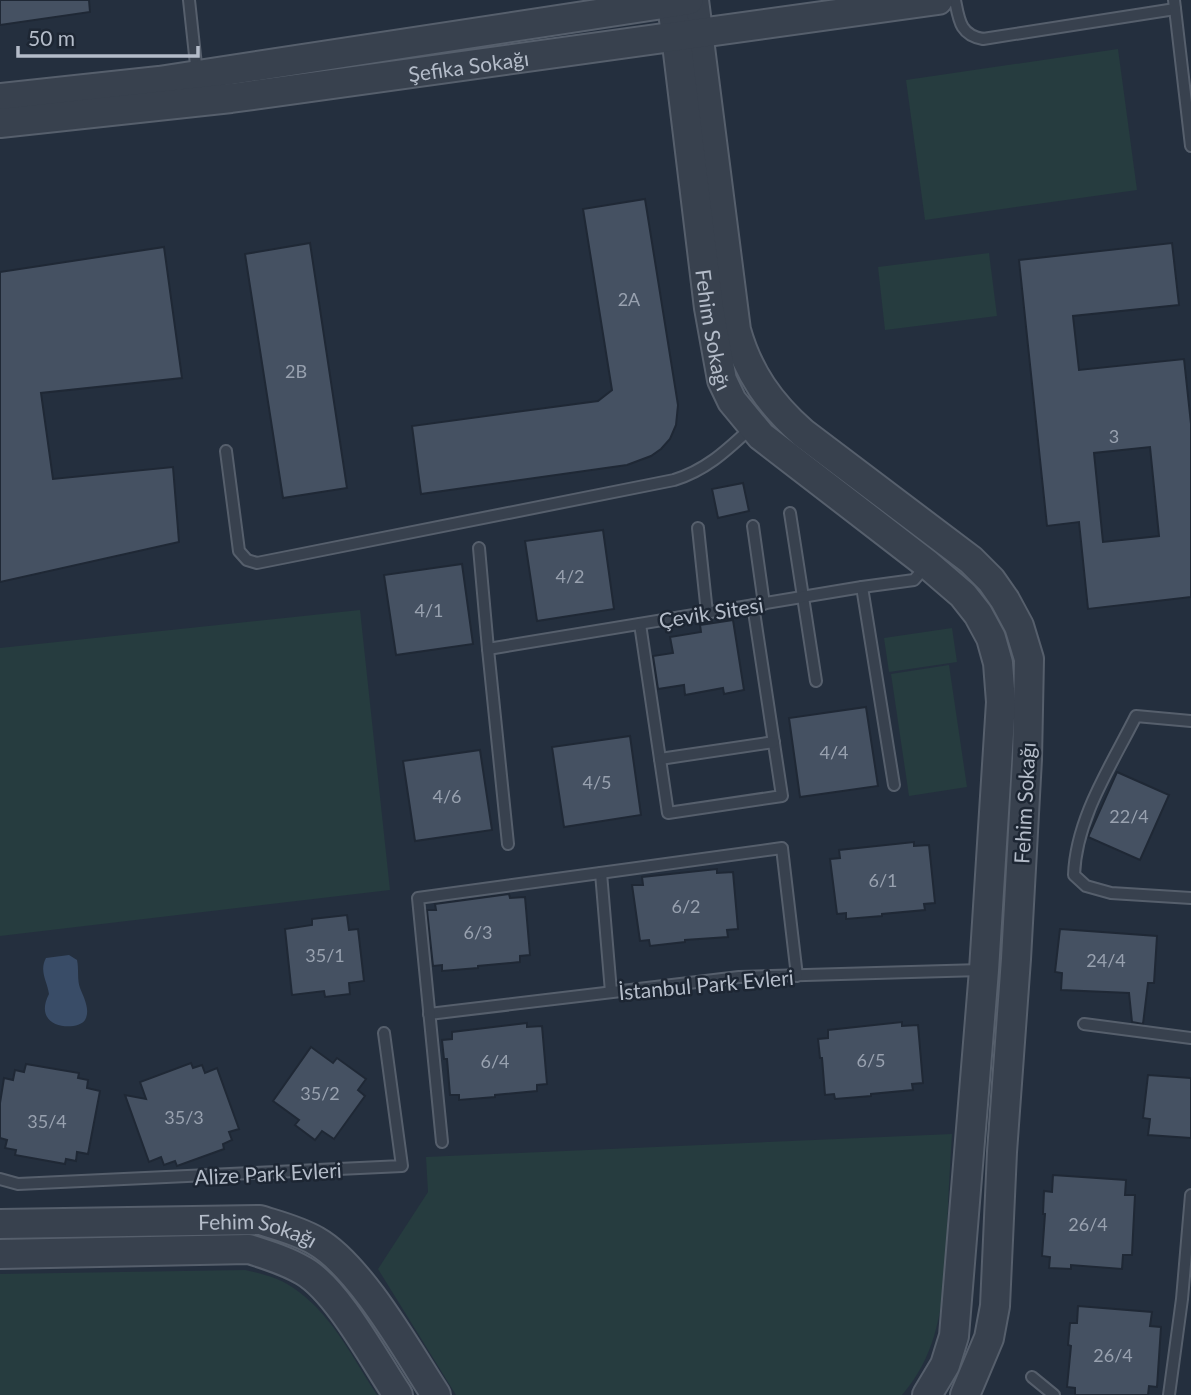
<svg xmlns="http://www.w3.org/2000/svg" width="1191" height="1395" font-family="Lato,sans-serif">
<rect width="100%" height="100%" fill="#242f3e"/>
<g fill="#263c3f">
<path d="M 1118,49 L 1137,190 L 925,220 L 906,80 Z"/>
<path d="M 989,253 L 997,316 L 885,330 L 878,267 Z"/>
<path d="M 360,610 L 390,890 L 0,936 L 0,648 Z"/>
<path d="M 952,628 L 957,662 L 889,672 L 884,638 Z"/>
<path d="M 949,665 L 967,787 L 909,796 L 891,674 Z"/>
<path d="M 952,1134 C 950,1166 948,1199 947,1231 C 944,1290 943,1348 902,1395 L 456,1395 L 378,1269 L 428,1192 L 426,1157 Z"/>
<path d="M 245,1270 C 264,1274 283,1279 299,1292 C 333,1317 354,1360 377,1395 L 0,1395 L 0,1274 Z"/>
</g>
<path fill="#394c67" d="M 69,955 L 77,960 C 79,969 77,980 80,988 C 83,996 91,1010 85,1020 C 77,1032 31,1029 49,994 C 47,981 39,971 46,958 Z"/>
<g fill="#455162" stroke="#1f2835" stroke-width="2" fill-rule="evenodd">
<path d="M 0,0 L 89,0 L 90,12 L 0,25 Z"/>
<path d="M 645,199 L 678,405 L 676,425 L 670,439 L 661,449 L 651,456 L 627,465 L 421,494 L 412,426 L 598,401 L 612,390 L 583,209 Z"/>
<path d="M 310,243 L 347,488 L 283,498 L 245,254 Z"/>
<path d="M 1172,243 L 1179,305 L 1073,316 L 1079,370 L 1184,359 L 1191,424 L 1191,597 L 1088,609 L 1079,522 L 1047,526 L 1019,260 ZM 1150,447 L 1159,536 L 1103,542 L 1094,453 Z"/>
<path d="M 164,247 L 182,378 L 41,393 L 53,479 L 173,467 L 179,542 L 0,582 L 0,272 Z"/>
<path d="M 743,483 L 749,511 L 718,518 L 712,489 Z"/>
<path d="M 603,530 L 614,609 L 537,621 L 525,541 Z"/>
<path d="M 462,564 L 473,644 L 396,655 L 384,575 Z"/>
<path d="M 733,620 L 744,690 L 724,694 L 723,688 L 685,695 L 684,685 L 658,689 L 653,656 L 673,653 L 670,637 L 701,632 L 700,625 Z"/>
<path d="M 866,707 L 878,786 L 800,797 L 789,718 Z"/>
<path d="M 630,736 L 641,815 L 564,827 L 552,747 Z"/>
<path d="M 480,750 L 492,830 L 415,841 L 403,761 Z"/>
<path d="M 1117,772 L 1169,795 L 1140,860 L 1088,837 Z"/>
<path d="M 914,842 L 914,846 L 929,845 L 935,903 L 924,904 L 925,910 L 882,914 L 882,916 L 846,919 L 846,913 L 837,914 L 830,859 L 840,858 L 839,850 Z"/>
<path d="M 717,869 L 717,873 L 733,872 L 738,929 L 727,930 L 728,937 L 685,940 L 685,942 L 650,946 L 649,940 L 640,941 L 632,885 L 643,885 L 642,877 Z"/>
<path d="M 509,894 L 510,898 L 525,897 L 530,955 L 520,956 L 520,962 L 478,966 L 478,968 L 442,971 L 442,965 L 433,966 L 427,910 L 436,910 L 435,904 Z"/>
<path d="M 347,915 L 349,930 L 358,929 L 364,981 L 349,983 L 350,994 L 325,997 L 324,991 L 292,995 L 285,929 L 312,925 L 312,919 Z"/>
<path d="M 1060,929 L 1157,936 L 1154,983 L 1148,983 L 1143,1024 L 1132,1022 L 1129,993 L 1061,990 L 1062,973 L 1055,972 Z"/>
<path d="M 902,1022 L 902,1026 L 918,1025 L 923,1083 L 912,1084 L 913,1090 L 871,1094 L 871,1096 L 835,1099 L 834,1094 L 825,1095 L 822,1058 L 820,1058 L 818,1039 L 828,1038 L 828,1030 Z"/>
<path d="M 527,1023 L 527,1027 L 542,1026 L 547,1084 L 537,1085 L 537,1091 L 495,1095 L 495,1097 L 459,1100 L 459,1095 L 450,1095 L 447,1059 L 444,1059 L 442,1040 L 452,1039 L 452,1032 Z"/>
<path d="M 311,1047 L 333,1063 L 337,1058 L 366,1079 L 358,1090 L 365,1096 L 334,1139 L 322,1131 L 315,1140 L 295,1125 L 299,1120 L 273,1101 Z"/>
<path d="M 191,1063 L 193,1068 L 202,1065 L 205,1073 L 217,1068 L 239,1129 L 229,1132 L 232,1140 L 223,1144 L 224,1149 L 177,1166 L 175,1161 L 164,1165 L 161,1157 L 149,1162 L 125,1095 L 146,1099 L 140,1082 Z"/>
<path d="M 26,1064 L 79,1073 L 78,1078 L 88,1080 L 87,1088 L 100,1091 L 88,1154 L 77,1152 L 76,1161 L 66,1159 L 65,1164 L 15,1155 L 16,1150 L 5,1148 L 7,1140 L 0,1138 L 0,1103 L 4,1078 L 13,1080 L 15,1070 L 24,1072 Z"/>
<path d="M 1148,1075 L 1191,1078 L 1191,1138 L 1148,1135 L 1150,1119 L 1143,1118 Z"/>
<path d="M 1053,1175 L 1126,1180 L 1125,1195 L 1135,1195 L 1133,1234 L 1132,1255 L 1123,1255 L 1122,1269 L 1071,1265 L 1071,1269 L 1049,1268 L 1050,1257 L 1042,1256 L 1045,1214 L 1043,1214 L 1044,1191 L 1052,1192 Z"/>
<path d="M 1078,1306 L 1152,1312 L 1150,1326 L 1161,1327 L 1157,1387 L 1149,1386 L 1148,1395 L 1075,1395 L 1075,1388 L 1067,1387 L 1071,1346 L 1068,1345 L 1070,1323 L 1077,1323 Z"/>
</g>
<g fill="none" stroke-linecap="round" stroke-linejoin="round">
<g stroke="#565f6c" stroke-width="14">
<g id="service">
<path d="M 189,0 L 197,74"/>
<path d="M 955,0 C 959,20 960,35 983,39 L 1175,9"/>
<path d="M 1174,0 L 1191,146"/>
<path d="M 226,451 L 239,551 L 247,560 L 257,563 L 674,480 C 707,470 728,449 752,427"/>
<path d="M 790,513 L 816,681"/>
<path d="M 753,526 L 764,604"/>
<path d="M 698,528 L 707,613"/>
<path d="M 479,548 L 488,649"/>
<path d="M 862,587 L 894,785"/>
<path d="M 640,624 L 668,813 L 782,796 L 753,605"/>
<path d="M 1191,721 L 1136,716 C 1111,766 1076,818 1074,875 L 1086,886 L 1111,893 L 1191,898"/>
<path d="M 660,759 L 774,742"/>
<path d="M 508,844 L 488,649 L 862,587 L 914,580 L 926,566"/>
<path d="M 601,873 L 611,992"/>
<path d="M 429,1014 L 739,977 L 981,970"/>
<path d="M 1084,1024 L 1191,1038"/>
<path d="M 442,1142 L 418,898 L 782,848 L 797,976"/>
<path d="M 0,1179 L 18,1184 L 402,1166 L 384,1033"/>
<path d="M 1032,1377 L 1054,1395"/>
<path d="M 1169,1395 L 1182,1299 L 1191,1195"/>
</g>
</g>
<g stroke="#565f6c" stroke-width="32">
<g id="tertiary">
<path d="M 694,0 L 736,330 C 748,373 770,404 803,433 L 971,560 L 991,580 L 1005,600 L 1019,626 L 1029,659 L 1027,759 L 1016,959 L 1002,1152 L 995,1306 L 989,1338 L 965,1395"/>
<path id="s1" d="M 672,3 L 709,308 L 722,380 L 732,401 L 761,436 L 927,564 L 963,595 L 978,614 L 991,638 L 998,663 L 1001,702 L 984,970 L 954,1336 L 945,1365 L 927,1395"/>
<path d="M 0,98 L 159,81 L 689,0"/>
<path id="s2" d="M 0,123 L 231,98 L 938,0"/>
<path id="s3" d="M 0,1224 L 260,1220 C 279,1226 299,1231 316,1241 C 360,1266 408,1352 436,1395"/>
<path d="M 0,1254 L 249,1249 C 268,1255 287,1261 304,1271 C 338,1291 375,1361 398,1395"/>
</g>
</g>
<use href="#service" stroke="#38414e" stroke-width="10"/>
<use href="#tertiary" stroke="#38414e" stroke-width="28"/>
</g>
<g text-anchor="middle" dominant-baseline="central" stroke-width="5" stroke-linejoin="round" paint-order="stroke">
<g font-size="18" fill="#98a1af">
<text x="629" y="299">2A</text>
<text x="296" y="371">2B</text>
<text x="1114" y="436">3</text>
<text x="570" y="576">4/2</text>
<text x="429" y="610">4/1</text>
<text x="834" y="752">4/4</text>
<text x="597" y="782">4/5</text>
<text x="447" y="796">4/6</text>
<text x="1129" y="816">22/4</text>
<text x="883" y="880">6/1</text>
<text x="686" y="906">6/2</text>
<text x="478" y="932">6/3</text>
<text x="325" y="955">35/1</text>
<text x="1106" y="960">24/4</text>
<text x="871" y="1060">6/5</text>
<text x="495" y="1061">6/4</text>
<text x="320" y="1093">35/2</text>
<text x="184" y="1117">35/3</text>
<text x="47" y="1121">35/4</text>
<text x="1088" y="1224">26/4</text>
<text x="1113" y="1355">26/4</text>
</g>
<g font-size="21" fill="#b4bcc9" stroke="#1d2633">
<text stroke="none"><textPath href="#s2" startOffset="472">Şefika Sokağı</textPath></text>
<text stroke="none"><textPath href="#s1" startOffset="329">Fehim Sokağı</textPath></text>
<text transform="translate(711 612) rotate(-9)">Çevik Sitesi</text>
<text transform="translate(1024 803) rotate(-87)">Fehim Sokağı</text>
<text transform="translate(706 984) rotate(-5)">İstanbul Park Evleri</text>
<text transform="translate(268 1173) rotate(-3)">Alize Park Evleri</text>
<text stroke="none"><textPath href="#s3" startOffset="259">Fehim Sokağı</textPath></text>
</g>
</g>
<path d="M18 46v10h180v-10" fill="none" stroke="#b4bcc9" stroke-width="3.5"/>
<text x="28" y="46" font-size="21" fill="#b4bcc9" stroke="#1d2633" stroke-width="5" paint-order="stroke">50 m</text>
</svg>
